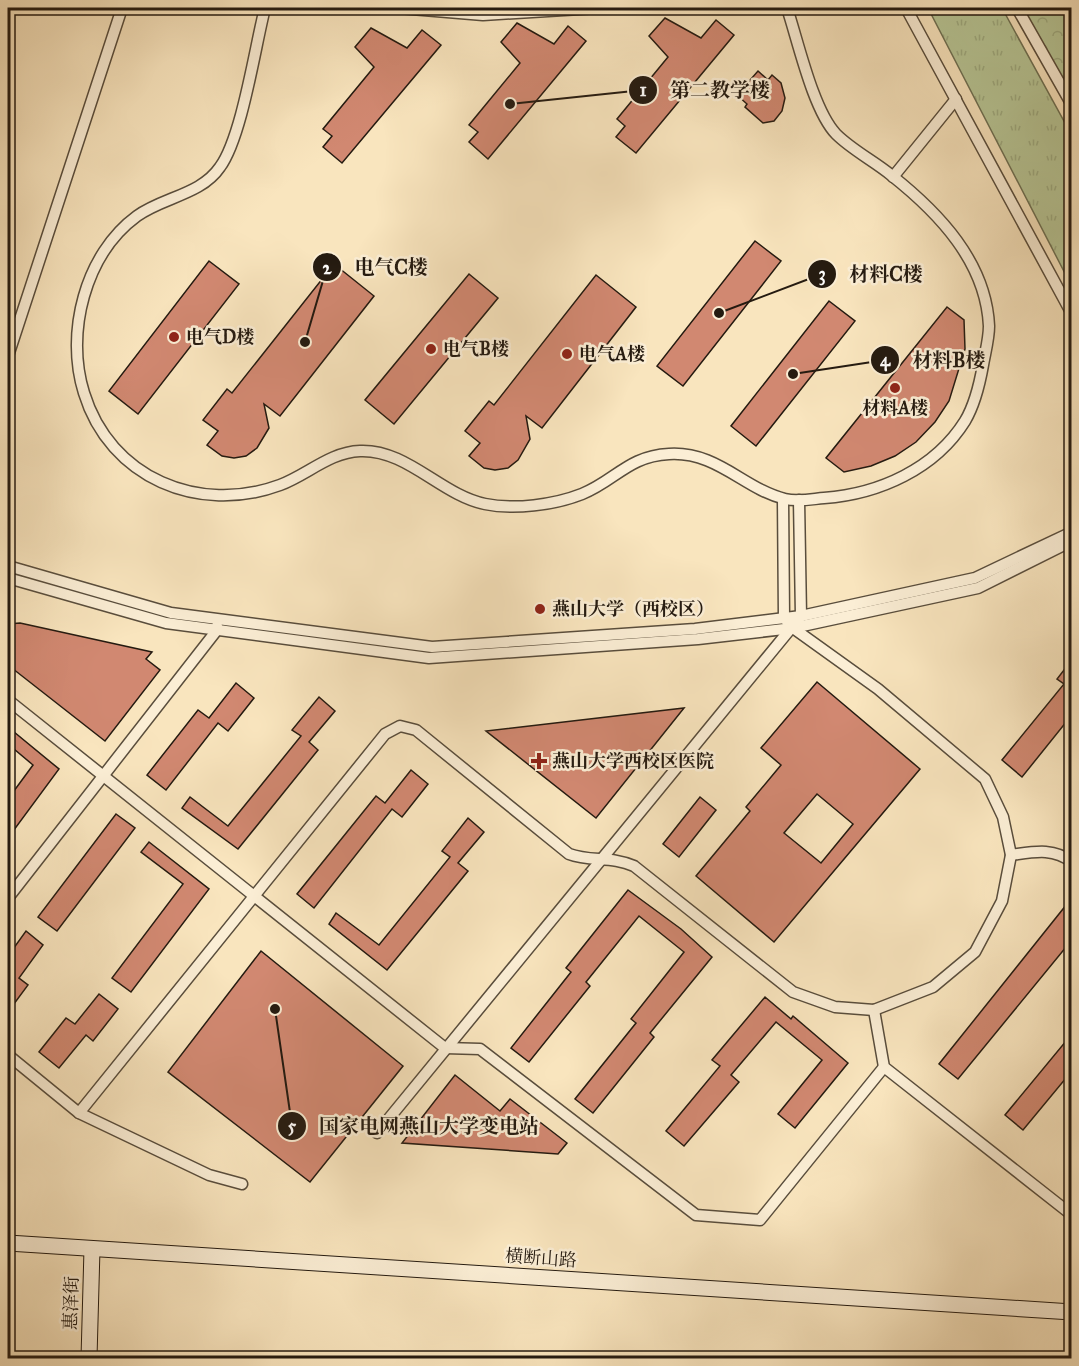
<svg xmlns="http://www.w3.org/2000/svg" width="1079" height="1366" font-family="'IM FELL Great Primer','Noto Serif SC',serif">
<defs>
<pattern id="grass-tufts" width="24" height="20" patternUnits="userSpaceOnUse" patternTransform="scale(1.5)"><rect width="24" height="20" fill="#b7c696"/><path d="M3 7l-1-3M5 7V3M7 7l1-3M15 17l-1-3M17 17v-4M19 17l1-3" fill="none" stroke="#9daa80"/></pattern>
<pattern id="forest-crowns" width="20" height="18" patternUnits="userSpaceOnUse" patternTransform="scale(1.5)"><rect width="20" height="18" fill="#b7c696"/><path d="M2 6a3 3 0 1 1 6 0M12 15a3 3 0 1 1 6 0" fill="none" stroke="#9daa80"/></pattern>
</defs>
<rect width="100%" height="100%" fill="#f9e5be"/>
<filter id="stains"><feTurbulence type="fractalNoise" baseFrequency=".00333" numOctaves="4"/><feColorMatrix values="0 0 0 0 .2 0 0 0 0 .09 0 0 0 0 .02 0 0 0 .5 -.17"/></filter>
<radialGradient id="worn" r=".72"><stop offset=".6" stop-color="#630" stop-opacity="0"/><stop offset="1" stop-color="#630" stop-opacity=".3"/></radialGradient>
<path fill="url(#grass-tufts)" stroke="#6e7053" stroke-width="1.5" d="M 928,8 L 1002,8 L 1071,134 L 1071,285 Z"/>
<path fill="url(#forest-crowns)" stroke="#6e7053" stroke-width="1.5" d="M 1017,8 L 1071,8 L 1071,105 Z"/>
<g fill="#d18871" stroke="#241a10" stroke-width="1.5" fill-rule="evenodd">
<path d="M 665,18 L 701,38 L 716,20 L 734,35 L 636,153 L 616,137 L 625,126 L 617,119 L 668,57 L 649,36 Z"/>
<path d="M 517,23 L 554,44 L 568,26 L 586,41 L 488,159 L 469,142 L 478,132 L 469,125 L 520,63 L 501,42 Z"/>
<path d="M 371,28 L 407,48 L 422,30 L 441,45 L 342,163 L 323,147 L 332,136 L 323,129 L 374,67 L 355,47 Z"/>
<path d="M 758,71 L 768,80 L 772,75 L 781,83 L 785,98 L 782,111 L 774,121 L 763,123 L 745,107 L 747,104 L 737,95 Z"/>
<path d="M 755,241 L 781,261 L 683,386 L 657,366 Z"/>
<path d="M 209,261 L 239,284 L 138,414 L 109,391 Z"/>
<path d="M 334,264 L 374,296 L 280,416 L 264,404 L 269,428 L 257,448 L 246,456 L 234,458 L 222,456 L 207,445 L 218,431 L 203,420 L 227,389 L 232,393 Z"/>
<path d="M 469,274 L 498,298 L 394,424 L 365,400 Z"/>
<path d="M 596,275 L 636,307 L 542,428 L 526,416 L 530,439 L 518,460 L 508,468 L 495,470 L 484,468 L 469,456 L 480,443 L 465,431 L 489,401 L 494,405 Z"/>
<path d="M 829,301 L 855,321 L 756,446 L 731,426 Z"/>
<path d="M 947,307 L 964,320 L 965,349 L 949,401 L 935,422 L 916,442 L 895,456 L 871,466 L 844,472 L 826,458 Z"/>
<path d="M 20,623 L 152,652 L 146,659 L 160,670 L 105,741 L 8,665 L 8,624 Z"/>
<path d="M 1071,661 L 1071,716 L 1022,777 L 1002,760 L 1064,684 L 1057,679 Z"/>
<path d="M 817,682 L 920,769 L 774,942 L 696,876 L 750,811 L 746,807 L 781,765 L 761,748 ZM 817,794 L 853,824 L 821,863 L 784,833 Z"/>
<path d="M 236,683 L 254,698 L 228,731 L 218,723 L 166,790 L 147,775 L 198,710 L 209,718 Z"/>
<path d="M 319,697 L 335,711 L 309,742 L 318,750 L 238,849 L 182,808 L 190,797 L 228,826 L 301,736 L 292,730 Z"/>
<path d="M 684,708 L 596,818 L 486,731 Z"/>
<path d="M 8,727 L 59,769 L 8,838 L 8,799 L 33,765 L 8,744 Z"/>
<path d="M 411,770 L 428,784 L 402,817 L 392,809 L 314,908 L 297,894 L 376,796 L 385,803 Z"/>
<path d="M 700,797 L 716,810 L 679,857 L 663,844 Z"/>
<path d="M 116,814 L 135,828 L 57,931 L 38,917 Z"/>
<path d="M 468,818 L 484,832 L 458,863 L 468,871 L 387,970 L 329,924 L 336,913 L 379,945 L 450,857 L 442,851 Z"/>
<path d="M 149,842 L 209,889 L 131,992 L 112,978 L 183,884 L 141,852 Z"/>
<path d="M 628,890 L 681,929 L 712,957 L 650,1033 L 654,1037 L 593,1113 L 575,1099 L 636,1023 L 631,1019 L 684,952 L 639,916 L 586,982 L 590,986 L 529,1062 L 511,1048 L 571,972 L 566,968 Z"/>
<path d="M 1071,899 L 1071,941 L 958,1079 L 939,1064 Z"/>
<path d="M 26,931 L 43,945 L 19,978 L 28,985 L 8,1012 L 8,956 Z"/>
<path d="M 261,951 L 403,1066 L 310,1182 L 168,1072 Z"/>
<path d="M 99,994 L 118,1009 L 93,1041 L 86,1035 L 59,1068 L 39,1052 L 66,1018 L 75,1024 Z"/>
<path d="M 765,997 L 791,1019 L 793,1016 L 848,1063 L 795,1128 L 778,1114 L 822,1060 L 776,1022 L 731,1075 L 739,1082 L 684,1146 L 666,1131 L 720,1066 L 712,1060 Z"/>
<path d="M 1071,1035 L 1071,1072 L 1023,1130 L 1005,1115 Z"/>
<path d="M 455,1075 L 500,1111 L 510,1099 L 567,1143 L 558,1154 L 402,1143 Z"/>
</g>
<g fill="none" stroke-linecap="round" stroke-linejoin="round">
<g stroke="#594d3c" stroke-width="13">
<g id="street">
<path d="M 265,8 C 255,47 242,137 220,167 C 201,195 163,197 137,216 C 85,254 65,333 84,393 C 110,478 199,515 280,485 C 307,475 330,452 360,451 C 407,449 441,495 485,504 C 514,510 554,505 582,494 C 615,481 628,456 669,454 C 717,451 744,489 785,499 C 798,502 812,499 824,498 C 879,494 935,469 965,421 C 974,406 980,382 983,365 C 985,353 989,339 989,326 C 986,262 939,213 891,175 C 874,161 852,150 836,134 C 813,110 798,41 787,8"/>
<path d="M 399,8 L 483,15 L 597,8"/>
<path d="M 906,8 L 1072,314"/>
<path d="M 1017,8 L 1072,105"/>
<path d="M 893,177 L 956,99"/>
<path d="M 8,356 L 122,8"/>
<path d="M 8,566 L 171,613 L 432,647 L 695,629 L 801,616 L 975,578 L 1072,532"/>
<path d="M 8,578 L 166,623 L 429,658 L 698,639 L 793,628 L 978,588 L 1072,541"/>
<path d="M 8,700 L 445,1048 L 480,1049 L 696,1215 L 760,1220 L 884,1067"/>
<path d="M 1011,855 C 1033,852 1053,847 1072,862"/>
<path d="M 8,898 L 217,630 L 217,626"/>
<path d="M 874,1010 L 884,1067 L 1072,1215"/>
<path d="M 8,1055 L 79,1113 L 209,1175 L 242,1184"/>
<path d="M 79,1113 L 385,734 L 400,726 L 416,730 L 569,854 C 590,862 612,856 634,866 L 793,992 L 835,1007 L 874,1010 L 933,987 L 975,952 L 1002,901 L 1011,855 L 1003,817 L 985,779 L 878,689 L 793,628 L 784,618 L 783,499"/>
<path d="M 377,1133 L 801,616 L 799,500"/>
</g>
</g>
<g stroke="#241a10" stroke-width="17">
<g id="secondary">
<path d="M 8,1243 L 1072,1312"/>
<path d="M 89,1358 L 92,1249"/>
</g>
</g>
<use href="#street" stroke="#fbeed5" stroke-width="10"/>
<use href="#secondary" stroke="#fbeed5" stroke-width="15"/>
</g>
<g fill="#8f2418" stroke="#fbeed5" stroke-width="2">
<circle cx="174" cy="337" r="6"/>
<circle cx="431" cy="349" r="6"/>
<circle cx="567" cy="354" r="6"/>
<circle cx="895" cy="388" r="6"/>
<circle cx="540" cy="609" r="6"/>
<path d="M536 752h6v6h6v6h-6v6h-6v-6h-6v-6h6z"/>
</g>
<g text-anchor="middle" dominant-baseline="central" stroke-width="5" stroke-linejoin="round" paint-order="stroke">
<g font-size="18" font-weight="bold" fill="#241a10" stroke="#fbeed5" text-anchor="start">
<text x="186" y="337">电气D楼</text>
<text x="443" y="349">电气B楼</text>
<text x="579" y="354">电气A楼</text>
<text x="895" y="408" text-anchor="middle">材料A楼</text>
<text x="552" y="609">燕山大学（西校区）</text>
<text x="552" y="761">燕山大学西校区医院</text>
</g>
<g font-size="18" fill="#241a10" stroke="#fbeed5">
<text transform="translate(541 1258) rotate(4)">横断山路</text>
<text transform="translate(71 1303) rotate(-88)">惠泽街</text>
</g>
</g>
<path fill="none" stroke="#241a10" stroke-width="2" d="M510 104L643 90M305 342L327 267M719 313L822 274M793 374L885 360M275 1009L292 1126"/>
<g fill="#241a10" stroke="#fbeed5" stroke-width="2">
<circle cx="510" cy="104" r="6"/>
<circle cx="305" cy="342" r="6"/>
<circle cx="719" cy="313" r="6"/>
<circle cx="793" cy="374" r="6"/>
<circle cx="275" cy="1009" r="6"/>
<circle cx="643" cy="90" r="15"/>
<circle cx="327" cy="267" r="15"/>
<circle cx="822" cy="274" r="15"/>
<circle cx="885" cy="360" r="15"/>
<circle cx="292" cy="1126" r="15"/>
</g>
<g font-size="18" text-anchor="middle" font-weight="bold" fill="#fff">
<text x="643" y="96">1</text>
<text x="327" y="274">2</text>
<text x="822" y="280">3</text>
<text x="885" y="366">4</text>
<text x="292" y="1132">5</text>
</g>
<g font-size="20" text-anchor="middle" font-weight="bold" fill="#241a10" stroke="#fbeed5" stroke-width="5" stroke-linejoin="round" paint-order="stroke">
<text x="720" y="97">第二教学楼</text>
<text x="391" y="274">电气C楼</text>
<text x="886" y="281">材料C楼</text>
<text x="949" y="367">材料B楼</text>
<text x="429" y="1133">国家电网燕山大学变电站</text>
</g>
<rect width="1079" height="1366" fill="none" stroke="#f9e5be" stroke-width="30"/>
<rect x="9" y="9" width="1061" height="1348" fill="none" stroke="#241a10" stroke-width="3"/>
<rect x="15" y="15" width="1049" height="1336" fill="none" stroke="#241a10" stroke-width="1.5"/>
<rect width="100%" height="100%" filter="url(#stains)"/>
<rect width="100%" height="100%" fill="url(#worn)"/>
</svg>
